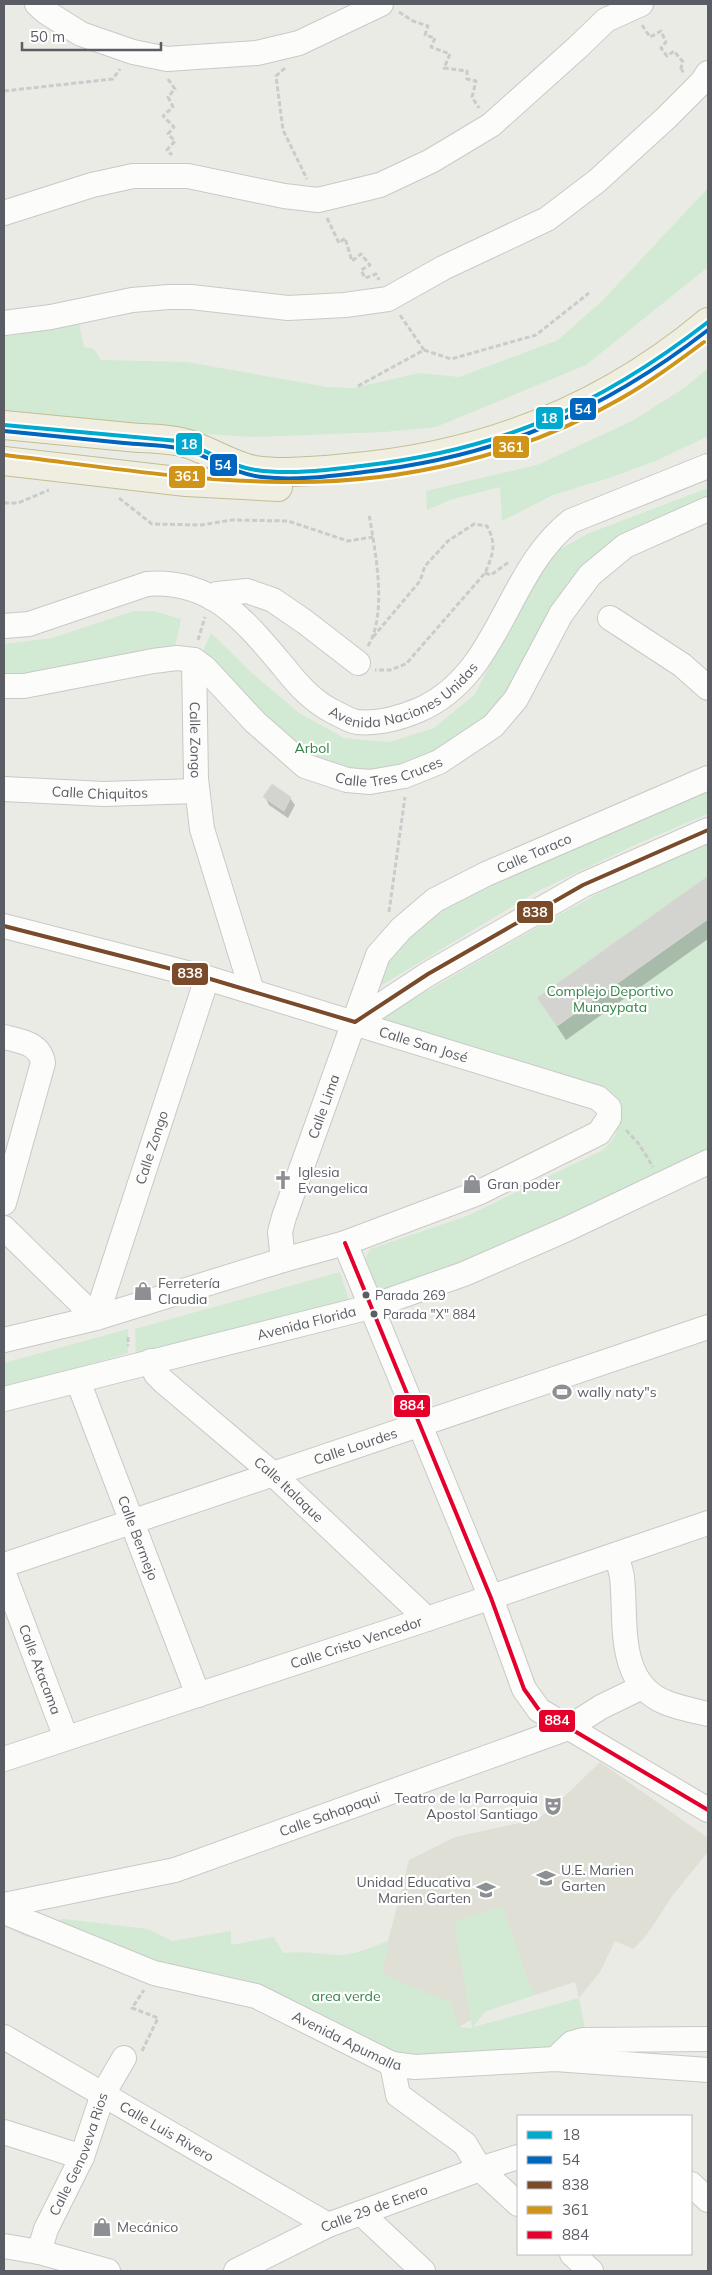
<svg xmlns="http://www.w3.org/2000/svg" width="712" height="2275" font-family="Mulish,sans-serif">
<rect width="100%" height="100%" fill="#ebebe6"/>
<path fill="#dfdfd5" d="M 600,1762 L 708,1838 L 708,1852 L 673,1895 L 646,1936 L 633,1949 L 615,1941 L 600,1972 L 579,1998 L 575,1982 L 486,2011 L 459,2027 L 382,1974 L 388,1941 L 409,1860 L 455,1837 L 538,1819 L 569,1792 Z"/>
<g fill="#d2e9d4">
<path d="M 708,188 L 708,267 L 586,365 L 436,427 L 385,432 L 253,437 L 136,430 L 4,413 L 4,337 L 79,323 L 84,347 L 94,349 L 101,360 L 187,362 L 327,387 L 353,388 L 419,373 L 459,377 L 558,340 L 603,300 Z"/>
<path d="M 708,368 L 708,436 L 658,460 L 612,477 L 553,495 L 502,521 L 500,487 L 453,499 L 427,510 L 426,491 L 537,465 L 634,420 L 687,386 Z"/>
<path d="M 708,488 L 708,515 L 607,560 L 495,728 L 347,786 L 199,660 L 211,633 L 252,673 L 299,713 L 344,738 L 389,742 L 434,728 L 475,694 L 537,572 L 557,551 L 587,534 Z"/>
<path d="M 134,611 L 154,611 L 181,619 L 172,661 L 4,681 L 4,644 L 52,638 Z"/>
<path d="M 708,783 L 708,814 L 639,843 L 536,892 L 372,991 L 385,951 L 456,899 Z"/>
<path d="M 708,843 L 708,1155 L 611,1201 L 380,1296 L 376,1291 L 365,1260 L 370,1249 L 467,1216 L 603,1150 C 616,1137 620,1130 616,1112 L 366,1017 L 406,1003 L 548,921 L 649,866 Z"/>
<path d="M 340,1272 L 349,1300 L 136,1358 L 135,1329 Z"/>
<path d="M 128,1329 L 128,1353 L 4,1389 L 4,1363 Z"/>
<path d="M 502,1906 L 534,1995 L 486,2011 L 473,2027 L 579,1998 L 589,2048 L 439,2067 L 66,1947 L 24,1936 L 8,1927 L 64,1919 L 148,1929 L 172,1941 L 231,1931 L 231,1945 L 274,1937 L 283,1953 C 302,1951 318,1954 338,1955 C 355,1955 372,1947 388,1941 L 382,1974 L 450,2002 L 459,2027 L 472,2028 L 454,1922 Z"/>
</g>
<g fill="#0003">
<path d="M 265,797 L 290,798 L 295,805 L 288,818 L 269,805 Z"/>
<path d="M 708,878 L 708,939 L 566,1040 L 538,998 Z"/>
</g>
<g fill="#d3d3d0" stroke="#dadad5">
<path d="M 272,784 L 291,797 L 284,811 L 263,797 Z"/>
<path d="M 708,876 L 708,919 L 557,1026 L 537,998 Z"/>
</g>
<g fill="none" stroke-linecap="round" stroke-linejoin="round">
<g stroke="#c8c9c8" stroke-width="26">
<g id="minor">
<path d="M 37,4 L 46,12 L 81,34 L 133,52 L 167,59 L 257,53 L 299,43 L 381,4"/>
<path d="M 4,213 L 92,185 L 133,176 L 188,176 L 284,196 L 318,200 L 380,185 L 431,161 L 491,125 L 578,47 L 606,20 L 641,4"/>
<path d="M 4,323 L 51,317 L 132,300 L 169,297 L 191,297 L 288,308 L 345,305 L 388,299 L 443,268 L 547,219 L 597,181 L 666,118 L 702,82 L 708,73"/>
<path d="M 212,598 L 217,594 L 247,591 L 273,600 L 305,622 L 358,663"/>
<path d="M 610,618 L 682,665 L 708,688"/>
<path id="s1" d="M 4,626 L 29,624 L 147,584 C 212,579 245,621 283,666 C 298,685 314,703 336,713 C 342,716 350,721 357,722 C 378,724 400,718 419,710 C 501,674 505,572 571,521 L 708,466"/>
<path id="s2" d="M 194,660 L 196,779 L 202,829 L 252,991"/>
<path id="s3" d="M 4,686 L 24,686 L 153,661 L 177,658 L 194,660 L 205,668 L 255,722 L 305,766 L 347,780 L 370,782 L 404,776 L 439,762 L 493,726 L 516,699 L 561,614 L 590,575 L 625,546 L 708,509"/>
<path id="s4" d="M 4,789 L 104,794 L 197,791"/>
<path id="s5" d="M 4,926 L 207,978 L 598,1098 L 609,1108 L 609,1118 L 599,1133 L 478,1193 L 345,1243 L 283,1260 L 96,1318 L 4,1340"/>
<path d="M 355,1022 L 428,974 L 583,885 L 708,830"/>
<path d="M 4,1037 C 20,1041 40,1043 43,1063 L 4,1203"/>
<path id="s6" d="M 4,1228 L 96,1318 L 207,978"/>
<path d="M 345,1243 L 491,1598 L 524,1689 L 539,1710 L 708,1810"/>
<path id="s7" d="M 283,1260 L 280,1232 L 284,1217 L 378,955 L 401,929 L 435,900 L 486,874 L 708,778"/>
<path id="s8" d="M 151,1361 L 156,1374 L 163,1381 L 273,1474 L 427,1619"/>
<path id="s9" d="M 78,1381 L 198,1695"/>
<path id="s10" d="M 4,1399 L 370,1307 L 464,1274 L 565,1230 L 708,1162"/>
<path d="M 616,1555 C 618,1562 621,1570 622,1577 C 627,1621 615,1683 667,1703 C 680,1708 695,1711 708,1714"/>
<path id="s11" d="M 4,1565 L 708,1327"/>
<path id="s12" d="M 4,1574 L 66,1738"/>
<path id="s13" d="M 4,1759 L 427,1619 L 708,1523"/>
<path id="s14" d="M 4,1905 L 175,1870 L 568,1728 L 601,1707 L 642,1687"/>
<path id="s15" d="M 4,1912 L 154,1973 L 256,1996 L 392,2064 L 415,2067 L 555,2059 L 708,2070"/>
<path id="s16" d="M 4,2037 L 328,2225"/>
<path d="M 555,2059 L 572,2043 L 583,2040 L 708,2039"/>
<path d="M 392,2064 L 398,2095 L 465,2144 L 480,2169 L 518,2204"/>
<path d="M 4,2132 L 82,2157"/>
<path d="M 691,2184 L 708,2200"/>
<path d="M 362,2214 L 423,2271"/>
<path d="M 4,2246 L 39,2252 L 108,2271"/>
<path id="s17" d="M 39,2252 L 46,2229 L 82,2157 L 103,2094 L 124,2058"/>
<path d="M 572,2254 L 591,2271"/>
<path id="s18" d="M 236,2271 L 328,2225 L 480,2169 L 518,2157"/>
</g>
</g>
<g stroke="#c3be92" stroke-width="30">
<g id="highway">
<path d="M 4,425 C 45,429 87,433 128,437 C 146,439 167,438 185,443 C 207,449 234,467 255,470 C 282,474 319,471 346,468 C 482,457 603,410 708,322"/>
<path d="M 4,461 L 186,482 L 278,487"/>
</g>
</g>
<g stroke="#c8cccb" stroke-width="3" stroke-dasharray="5 2.5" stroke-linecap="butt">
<path d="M 399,12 L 413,21 L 428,26 L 425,35 L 435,38 L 431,47 L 450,54 L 444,68 L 467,71 L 467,79 L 476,81 L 472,97 L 479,108"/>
<path d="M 642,25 L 650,37 L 661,31 L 666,42 L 661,48 L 667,56 L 674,51 L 683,62 L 680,71 L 684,71"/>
<path d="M 285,68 L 276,76 L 283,130 L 307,179"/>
<path d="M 168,79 L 175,89 L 168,97 L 173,107 L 163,116 L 174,127 L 168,134 L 175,141 L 167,150 L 172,155"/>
<path d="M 4,91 L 113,79 L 120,69"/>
<path d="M 327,218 L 339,243 L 345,238 L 352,261 L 361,254 L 370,265 L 361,270 L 365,278 L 376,274 L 379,280"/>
<path d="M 424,350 L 451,359 L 536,335 L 589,293"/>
<path d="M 358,386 L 424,350 L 400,315"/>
<path d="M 119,498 L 152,524 L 201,525 L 232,520 L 288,521 L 348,541 L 373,537"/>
<path d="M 4,503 L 18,503 L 49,490"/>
<path d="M 485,573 L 491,575 L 509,562"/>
<path d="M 373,637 L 420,581 L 425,566 L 448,541 L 474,524 L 487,526 C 497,545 493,554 485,573 L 406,664 L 390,670 L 375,670"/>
<path d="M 198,640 L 205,617"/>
<path d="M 368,646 C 388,612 375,551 369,514"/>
<path d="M 389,912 L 405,797"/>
<path d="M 626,1130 L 639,1144 L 653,1167"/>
<path d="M 128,1337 L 128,1346"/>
<path d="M 142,2051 L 158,2018 L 132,2008 L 144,1990"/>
</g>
<use href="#minor" stroke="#fcfcfb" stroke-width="24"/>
<use href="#highway" stroke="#efeee0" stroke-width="28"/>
<g stroke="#fff" stroke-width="8">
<path id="bus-1" d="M 4,425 L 178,441 C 205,448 228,466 256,470 C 290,475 327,470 361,466 C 500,450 598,407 708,322"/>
</g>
<g stroke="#fff" stroke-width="8">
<path id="bus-2" d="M 4,431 C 44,435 84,439 124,443 C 142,445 160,444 177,448 C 207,453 231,474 262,477 C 296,481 331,476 364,472 C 498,457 602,412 708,330"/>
</g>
<g stroke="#fff" stroke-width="8">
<path id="bus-3" d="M 4,926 L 207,978 L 355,1022 L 428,974 L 583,885 L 708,830"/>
</g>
<g stroke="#fff" stroke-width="8">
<path id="bus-4" d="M 5,455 C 97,466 189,481 283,482 C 397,484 520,457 620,399 C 650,382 677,362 704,342"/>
</g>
<g stroke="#fff" stroke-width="8">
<path id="bus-5" d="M 345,1243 L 491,1598 L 524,1689 L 539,1710 L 708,1810"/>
</g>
<use href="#bus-1" stroke="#00a9ce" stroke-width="4"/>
<use href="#bus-2" stroke="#0065bd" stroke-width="4"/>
<use href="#bus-3" stroke="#7a4b2a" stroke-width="4"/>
<use href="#bus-4" stroke="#d09419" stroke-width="4"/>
<use href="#bus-5" stroke="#e4002b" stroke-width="4"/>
</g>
<defs>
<g id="church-bare" transform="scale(1.5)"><path d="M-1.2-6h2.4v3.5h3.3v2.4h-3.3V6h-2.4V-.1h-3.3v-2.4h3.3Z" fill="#8d8f92" stroke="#fff" stroke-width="2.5" paint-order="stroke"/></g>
<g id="shop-bare" transform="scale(1.5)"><path d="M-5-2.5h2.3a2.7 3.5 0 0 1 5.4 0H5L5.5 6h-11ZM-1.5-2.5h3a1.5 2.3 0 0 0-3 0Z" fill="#8d8f92" stroke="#fff" stroke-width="2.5" paint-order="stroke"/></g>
<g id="stadium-bare" transform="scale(1.5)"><path d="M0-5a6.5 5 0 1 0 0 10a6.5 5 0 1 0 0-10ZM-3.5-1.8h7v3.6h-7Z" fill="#8d8f92" stroke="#fff" stroke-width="2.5" paint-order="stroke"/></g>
<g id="theatre-bare" transform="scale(1.5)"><path d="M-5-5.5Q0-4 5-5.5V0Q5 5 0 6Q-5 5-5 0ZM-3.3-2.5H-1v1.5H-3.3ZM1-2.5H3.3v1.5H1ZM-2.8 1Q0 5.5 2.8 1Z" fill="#8d8f92" stroke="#fff" stroke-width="2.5" paint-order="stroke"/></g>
<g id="school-bare" transform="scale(1.5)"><path d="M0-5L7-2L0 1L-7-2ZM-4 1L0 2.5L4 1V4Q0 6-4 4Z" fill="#8d8f92" stroke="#fff" stroke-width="2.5" paint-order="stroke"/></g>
</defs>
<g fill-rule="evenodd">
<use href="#church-bare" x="283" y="1180"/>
<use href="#shop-bare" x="472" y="1184"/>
<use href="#shop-bare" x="143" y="1291"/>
<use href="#stadium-bare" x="562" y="1392"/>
<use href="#theatre-bare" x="553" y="1806"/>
<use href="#school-bare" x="546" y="1878"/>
<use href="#school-bare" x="486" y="1890"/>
<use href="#shop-bare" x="102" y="2227"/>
</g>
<g fill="#5b5d64" stroke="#fff" stroke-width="2">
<circle cx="366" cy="1295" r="4.5"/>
<circle cx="374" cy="1314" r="4.5"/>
</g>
<g text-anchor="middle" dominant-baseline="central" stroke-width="4.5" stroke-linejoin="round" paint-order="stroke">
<g font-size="13" fill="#5b5d64" stroke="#fff" text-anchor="start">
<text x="375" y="1295">Parada 269</text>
<text x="383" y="1314">Parada "X" 884</text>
</g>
<g font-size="14" fill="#5b5d64" stroke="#fff">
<text stroke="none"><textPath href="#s1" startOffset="464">Avenida Naciones Unidas</textPath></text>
<text stroke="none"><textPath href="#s2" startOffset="80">Calle Zongo</textPath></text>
<text stroke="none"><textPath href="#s3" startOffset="434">Calle Tres Cruces</textPath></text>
<text stroke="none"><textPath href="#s4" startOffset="96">Calle Chiquitos</textPath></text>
<text stroke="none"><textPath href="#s7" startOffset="511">Calle Taraco</textPath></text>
<text stroke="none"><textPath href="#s5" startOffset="436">Calle San José</textPath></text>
<text stroke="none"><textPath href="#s7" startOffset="161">Calle Lima</textPath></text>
<text stroke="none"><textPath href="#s6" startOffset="308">Calle Zongo</textPath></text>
<text stroke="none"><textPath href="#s10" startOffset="312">Avenida Florida</textPath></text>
<text stroke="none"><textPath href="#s11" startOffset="371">Calle Lourdes</textPath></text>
<text stroke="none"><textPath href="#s8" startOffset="190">Calle Italaque</textPath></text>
<text stroke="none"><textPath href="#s9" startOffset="168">Calle Bermejo</textPath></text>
<text stroke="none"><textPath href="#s13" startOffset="371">Calle Cristo Vencedor</textPath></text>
<text stroke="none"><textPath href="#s12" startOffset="102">Calle Atacama</textPath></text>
<text stroke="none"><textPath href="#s14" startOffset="339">Calle Sahapaqui</textPath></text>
<text stroke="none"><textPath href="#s15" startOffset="368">Avenida Apumalla</textPath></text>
<text stroke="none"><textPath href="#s16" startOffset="188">Calle Luis Rivero</textPath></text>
<text stroke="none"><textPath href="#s17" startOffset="106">Calle Genoveva Rios</textPath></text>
<text stroke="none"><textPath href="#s18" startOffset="152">Calle 29 de Enero</textPath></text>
</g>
<g font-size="14" fill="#318546" stroke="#fff">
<text x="312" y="748">Arbol</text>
<text x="610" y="991">Complejo Deportivo<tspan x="610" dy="16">Munaypata</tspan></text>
<text x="346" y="1996">area verde</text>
</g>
<g font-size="14" fill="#5b5d64" stroke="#fff" text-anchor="start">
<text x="298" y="1172">Iglesia<tspan x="298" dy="16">Evangelica</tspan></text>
<text x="487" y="1184">Gran poder</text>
<text x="158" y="1283">Ferretería<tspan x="158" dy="16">Claudia</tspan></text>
<text x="577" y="1392">wally naty"s</text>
<text x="538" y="1798" text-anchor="end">Teatro de la Parroquia<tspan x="538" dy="16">Apostol Santiago</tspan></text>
<text x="561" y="1870">U.E. Marien<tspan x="561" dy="16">Garten</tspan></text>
<text x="471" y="1882" text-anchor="end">Unidad Educativa<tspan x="471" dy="16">Marien Garten</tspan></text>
<text x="117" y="2227">Mecánico</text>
</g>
</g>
<g stroke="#fff" stroke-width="2">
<rect x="569" y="397" width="28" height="24" rx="5" fill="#0065bd"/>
<rect x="535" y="406" width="29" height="24" rx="5" fill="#00a9ce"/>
<rect x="175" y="432" width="28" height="24" rx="5" fill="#00a9ce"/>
<rect x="492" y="435" width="38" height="24" rx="5" fill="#d09419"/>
<rect x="209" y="453" width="29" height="24" rx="5" fill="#0065bd"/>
<rect x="168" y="465" width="38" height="24" rx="5" fill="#d09419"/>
<rect x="516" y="900" width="38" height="24" rx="5" fill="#7a4b2a"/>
<rect x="171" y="962" width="38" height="24" rx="5" fill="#7a4b2a"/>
<rect x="393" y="1394" width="38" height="24" rx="5" fill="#e4002b"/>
<rect x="538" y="1709" width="38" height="24" rx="5" fill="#e4002b"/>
</g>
<g font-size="14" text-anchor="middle" font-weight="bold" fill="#fff">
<text x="583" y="414">54</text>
<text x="549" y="423">18</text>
<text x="189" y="449">18</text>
<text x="511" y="452">361</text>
<text x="223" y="470">54</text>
<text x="187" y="481">361</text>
<text x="535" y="917">838</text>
<text x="190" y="978">838</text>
<text x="412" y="1410">884</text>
<text x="557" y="1725">884</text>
</g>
<rect width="712" height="2275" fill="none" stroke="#5b5d64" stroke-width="10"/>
<rect x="517" y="2115" width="175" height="140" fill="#ffffff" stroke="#bdbec1"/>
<rect x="527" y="2131" width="25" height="8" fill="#00a9ce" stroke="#bdbec1"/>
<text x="562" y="2140" font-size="15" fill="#5b5d64">18</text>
<rect x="527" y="2156" width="25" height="8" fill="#0065bd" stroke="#bdbec1"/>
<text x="562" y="2165" font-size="15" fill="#5b5d64">54</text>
<rect x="527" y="2181" width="25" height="8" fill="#7a4b2a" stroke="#bdbec1"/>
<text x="562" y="2190" font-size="15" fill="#5b5d64">838</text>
<rect x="527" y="2206" width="25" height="8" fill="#d09419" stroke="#bdbec1"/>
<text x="562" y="2215" font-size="15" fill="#5b5d64">361</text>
<rect x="527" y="2231" width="25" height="8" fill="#e4002b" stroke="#bdbec1"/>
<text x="562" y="2240" font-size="15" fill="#5b5d64">884</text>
<path d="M22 42v8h139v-8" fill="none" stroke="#5b5d64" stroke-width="2.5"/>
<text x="30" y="42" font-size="15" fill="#5b5d64" stroke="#ffffff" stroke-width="4" paint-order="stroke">50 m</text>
</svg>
